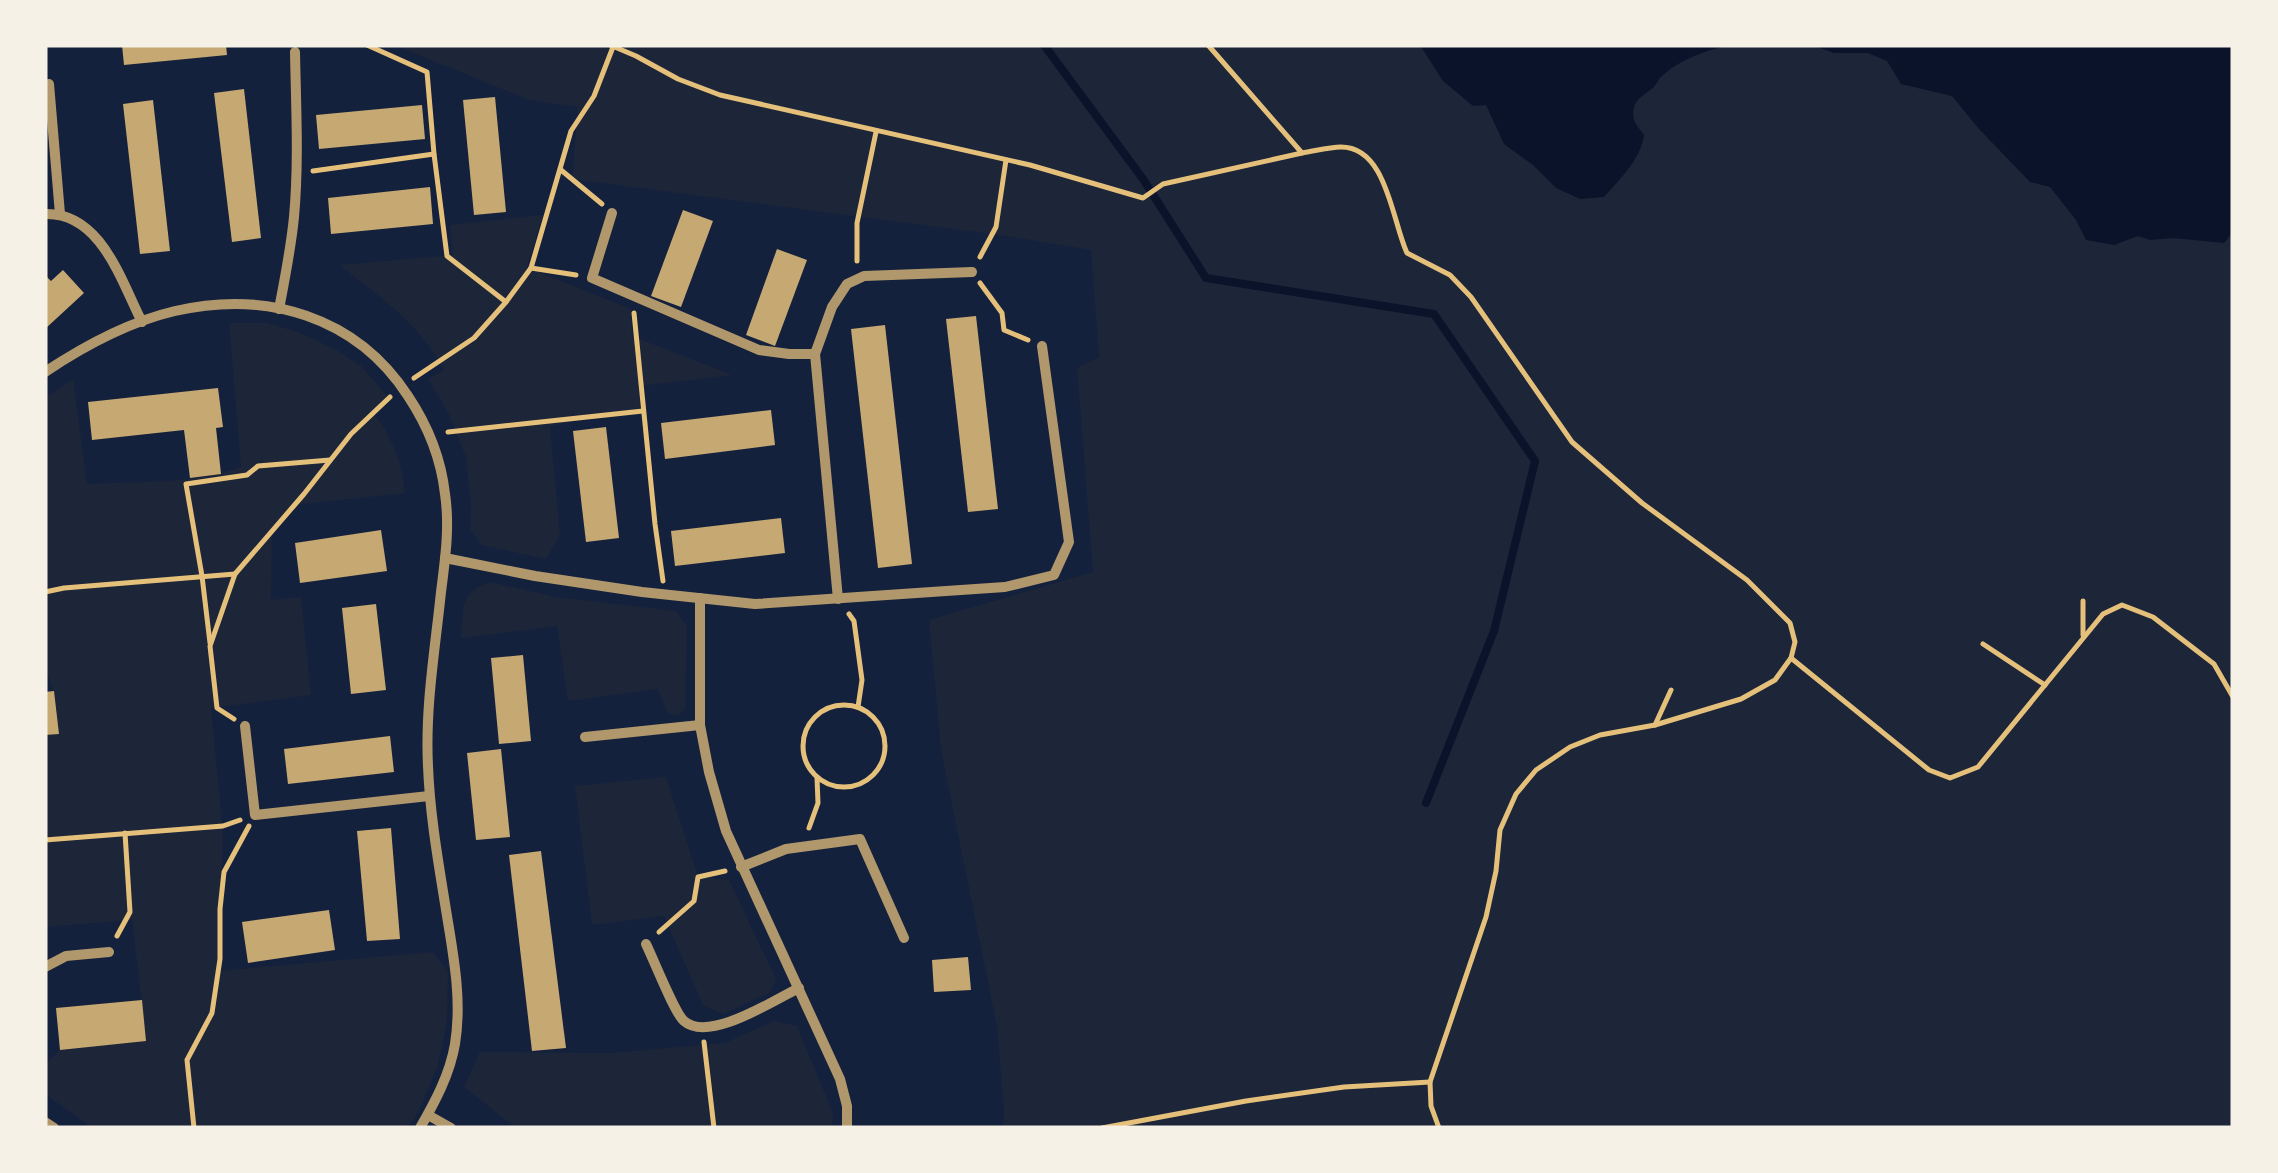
<svg xmlns="http://www.w3.org/2000/svg" width="2278" height="1173" font-family="Barlow,sans-serif">
<rect width="100%" height="100%" fill="#14213d"/>
<g fill="#1d2539">
<path d="M 394,45 L 2233,45 L 2233,1128 L 1003,1128 L 1004,1112 L 997,1027 L 941,750 L 929,620 L 1093,572 L 1077,368 L 1099,357 L 1091,250 L 1007,236 L 572,179 L 578,107 L 529,100 Z"/>
<path d="M 543,215 L 527,267 L 631,309 L 632,336 L 732,375 L 639,386 L 640,408 L 550,426 L 560,535 L 546,559 L 482,545 L 470,529 L 471,507 L 466,457 L 448,412 L 428,379 L 444,370 C 419,322 381,299 340,265 L 453,255 L 450,225 Z"/>
<path d="M 229,323 L 267,323 L 298,332 L 337,350 L 361,366 L 389,398 L 373,413 C 392,436 402,463 405,493 L 294,505 L 272,530 L 271,600 L 301,597 L 311,695 L 211,708 L 223,833 L 218,971 L 433,952 L 448,972 L 447,1022 L 438,1065 L 419,1111 L 407,1128 L 92,1128 L 45,1094 L 45,1064 L 60,1050 L 146,1040 L 132,920 L 45,927 L 45,735 L 59,733 L 54,691 L 45,668 L 45,398 L 73,379 L 87,484 C 137,481 193,485 241,467 Z"/>
<path d="M 490,582 L 556,597 L 676,611 L 687,626 L 685,709 L 679,715 L 668,714 L 658,689 L 568,701 L 557,626 L 461,638 C 464,610 459,592 490,582 Z"/>
<path d="M 666,777 L 698,877 L 729,880 L 776,979 L 771,992 L 723,1014 L 703,1005 L 664,916 L 592,925 L 575,786 Z"/>
<path d="M 774,1021 L 797,1026 L 833,1113 L 832,1128 L 516,1128 L 464,1087 L 480,1052 L 610,1053 L 725,1043 Z"/>
</g>
<g fill="#0b132b">
<path d="M 1420,45 L 1732,45 C 1708,49 1678,60 1660,78 C 1657,82 1655,87 1650,90 C 1641,97 1633,101 1633,114 C 1633,123 1640,129 1644,135 C 1641,159 1619,180 1604,197 L 1580,199 L 1556,188 L 1533,165 L 1504,144 L 1486,105 L 1473,106 L 1443,81 Z"/>
<path d="M 1812,45 L 2233,45 L 2233,232 L 2224,243 L 2173,238 L 2150,240 L 2138,236 L 2114,245 L 2086,240 L 2076,220 L 2050,187 L 2030,182 L 1979,129 L 1952,96 L 1901,84 L 1887,61 L 1868,53 L 1834,53 Z"/>
</g>
<g fill="none" stroke-linecap="round" stroke-linejoin="round">
<path stroke="#0b132b" stroke-width="8" d="M 1044,45 L 1143,179 L 1206,278 L 1434,314 L 1535,461 L 1494,631 L 1426,803"/>
</g>
<g fill="#c6a872">
<path d="M 122,45 L 226,45 L 227,55 L 124,65 Z"/>
<path d="M 244,89 L 261,238 L 232,242 L 214,93 Z"/>
<path d="M 495,97 L 506,212 L 474,215 L 463,100 Z"/>
<path d="M 153,100 L 170,251 L 140,254 L 123,104 Z"/>
<path d="M 422,105 L 425,139 L 319,149 L 316,115 Z"/>
<path d="M 430,187 L 433,224 L 331,234 L 328,198 Z"/>
<path d="M 683,210 L 713,221 L 681,307 L 651,296 Z"/>
<path d="M 777,249 L 807,260 L 775,346 L 746,335 Z"/>
<path d="M 63,270 L 84,293 L 45,329 L 45,275 L 51,281 Z"/>
<path d="M 976,316 L 998,509 L 968,512 L 946,319 Z"/>
<path d="M 885,325 L 912,564 L 878,568 L 851,329 Z"/>
<path d="M 218,388 L 223,427 L 216,428 L 221,474 L 190,478 L 184,430 L 92,440 L 88,402 Z"/>
<path d="M 771,410 L 775,445 L 665,459 L 661,423 Z"/>
<path d="M 606,427 L 619,538 L 586,542 L 573,431 Z"/>
<path d="M 781,518 L 785,553 L 675,566 L 671,531 Z"/>
<path d="M 381,530 L 387,571 L 300,583 L 295,543 Z"/>
<path d="M 376,604 L 386,690 L 351,694 L 342,608 Z"/>
<path d="M 523,655 L 531,741 L 499,744 L 491,658 Z"/>
<path d="M 54,691 L 59,734 L 45,735 L 45,692 Z"/>
<path d="M 390,736 L 394,772 L 288,784 L 284,749 Z"/>
<path d="M 501,749 L 510,837 L 476,840 L 467,753 Z"/>
<path d="M 391,828 L 400,939 L 367,941 L 357,831 Z"/>
<path d="M 541,851 L 566,1048 L 532,1051 L 509,855 Z"/>
<path d="M 329,910 L 335,950 L 248,963 L 242,922 Z"/>
<path d="M 968,957 L 971,990 L 934,992 L 932,960 Z"/>
<path d="M 142,1000 L 146,1041 L 60,1050 L 56,1008 Z"/>
</g>
<g fill="none" stroke-linecap="round" stroke-linejoin="round">
<g stroke="#e5c07b" stroke-width="5">
<path d="M 367,45 L 427,72 L 434,154 L 447,256 L 506,302"/>
<path d="M 610,45 L 636,56 L 678,79 L 720,95 L 1030,165 L 1143,198 L 1163,184 L 1302,153 L 1208,45"/>
<path d="M 1302,153 C 1315,151 1329,147 1341,147 C 1387,147 1392,221 1407,253 L 1450,275 L 1471,297 L 1572,442 L 1642,503 L 1747,580 L 1790,623 L 1795,642 L 1791,658 L 1775,680 L 1741,699 L 1655,725 L 1600,735 L 1570,747 L 1536,770 L 1516,794 L 1500,830 L 1496,871 L 1486,917 L 1430,1082 L 1431,1106 L 1439,1128"/>
<path d="M 561,170 L 602,204"/>
<path d="M 313,171 L 434,154"/>
<path d="M 980,257 L 996,227 L 1006,160"/>
<path d="M 857,261 L 857,223 L 876,132"/>
<path d="M 531,268 L 571,131 L 594,96 L 613,47"/>
<path d="M 980,283 L 1002,313 L 1004,330 L 1028,340"/>
<path d="M 634,313 L 655,524 L 663,581"/>
<path d="M 414,378 L 474,338 L 506,302 L 531,268 L 576,275"/>
<path d="M 448,432 L 643,411"/>
<path d="M 45,592 L 64,588 L 235,574"/>
<path d="M 2083,601 L 2083,635"/>
<path d="M 849,614 L 854,621 L 862,680 L 858,707"/>
<path d="M 210,643 L 202,576 L 186,484 L 247,475 L 258,466 L 330,460"/>
<path d="M 1983,644 L 2045,685"/>
<path d="M 1791,658 L 1929,770 L 1950,778 L 1978,767 L 2103,614 L 2122,605 L 2153,617 L 2214,664 L 2233,697"/>
<circle cx="844" cy="746" r="41"/>
<path d="M 234,719 L 217,708 L 210,646 L 235,574 L 304,494 L 351,434 L 390,397"/>
<path d="M 1655,725 L 1671,690"/>
<path d="M 809,828 L 818,803 L 817,778"/>
<path d="M 45,840 L 223,826 L 240,820"/>
<path d="M 659,932 L 694,901 L 698,877 L 725,871"/>
<path d="M 117,936 L 130,912 L 125,833"/>
<path d="M 704,1042 L 714,1128"/>
<path d="M 194,1128 L 187,1060 L 212,1013 L 220,959 L 220,909 L 224,872 L 249,826"/>
<path d="M 1102,1128 L 1246,1101 L 1344,1087 L 1430,1082"/>
</g>
<g stroke="#b1986c" stroke-width="10">
<path d="M 49,84 L 60,214"/>
<path d="M 612,213 L 592,278 L 759,350 L 789,354 L 815,354"/>
<path d="M 45,214 C 101,212 121,281 142,322"/>
<path d="M 279,309 C 285,278 291,248 294,217 C 299,162 296,107 295,52"/>
<path d="M 45,372 C 84,346 128,322 175,311 C 266,290 356,316 408,396 C 428,426 441,458 445,494 C 450,527 445,560 441,592 C 435,650 425,708 428,766 C 430,817 439,866 447,916 C 454,959 462,1001 455,1044 C 450,1074 435,1102 420,1128"/>
<path d="M 445,558 L 535,576 L 642,592 L 755,604 L 1005,587 L 1054,575 L 1069,542 L 1042,346"/>
<path d="M 700,598 L 700,725 L 709,772 L 726,831 L 840,1079 L 847,1106 L 847,1128"/>
<path d="M 838,599 L 815,354 L 832,307 L 847,284 L 864,276 L 972,272"/>
<path d="M 245,726 L 255,815 L 429,796"/>
<path d="M 585,737 L 700,725"/>
<path d="M 741,867 L 786,849 L 860,839 L 904,938"/>
<path d="M 646,944 C 653,958 675,1014 684,1021 C 709,1043 774,1000 799,988"/>
<path d="M 45,967 L 66,956 L 109,952"/>
<path d="M 428,1115 L 451,1128"/>
<path d="M 45,1122 L 54,1128"/>
</g>
</g>
<rect width="2278" height="1173" fill="none" stroke="#f6f1e7" stroke-width="95"/>
</svg>
